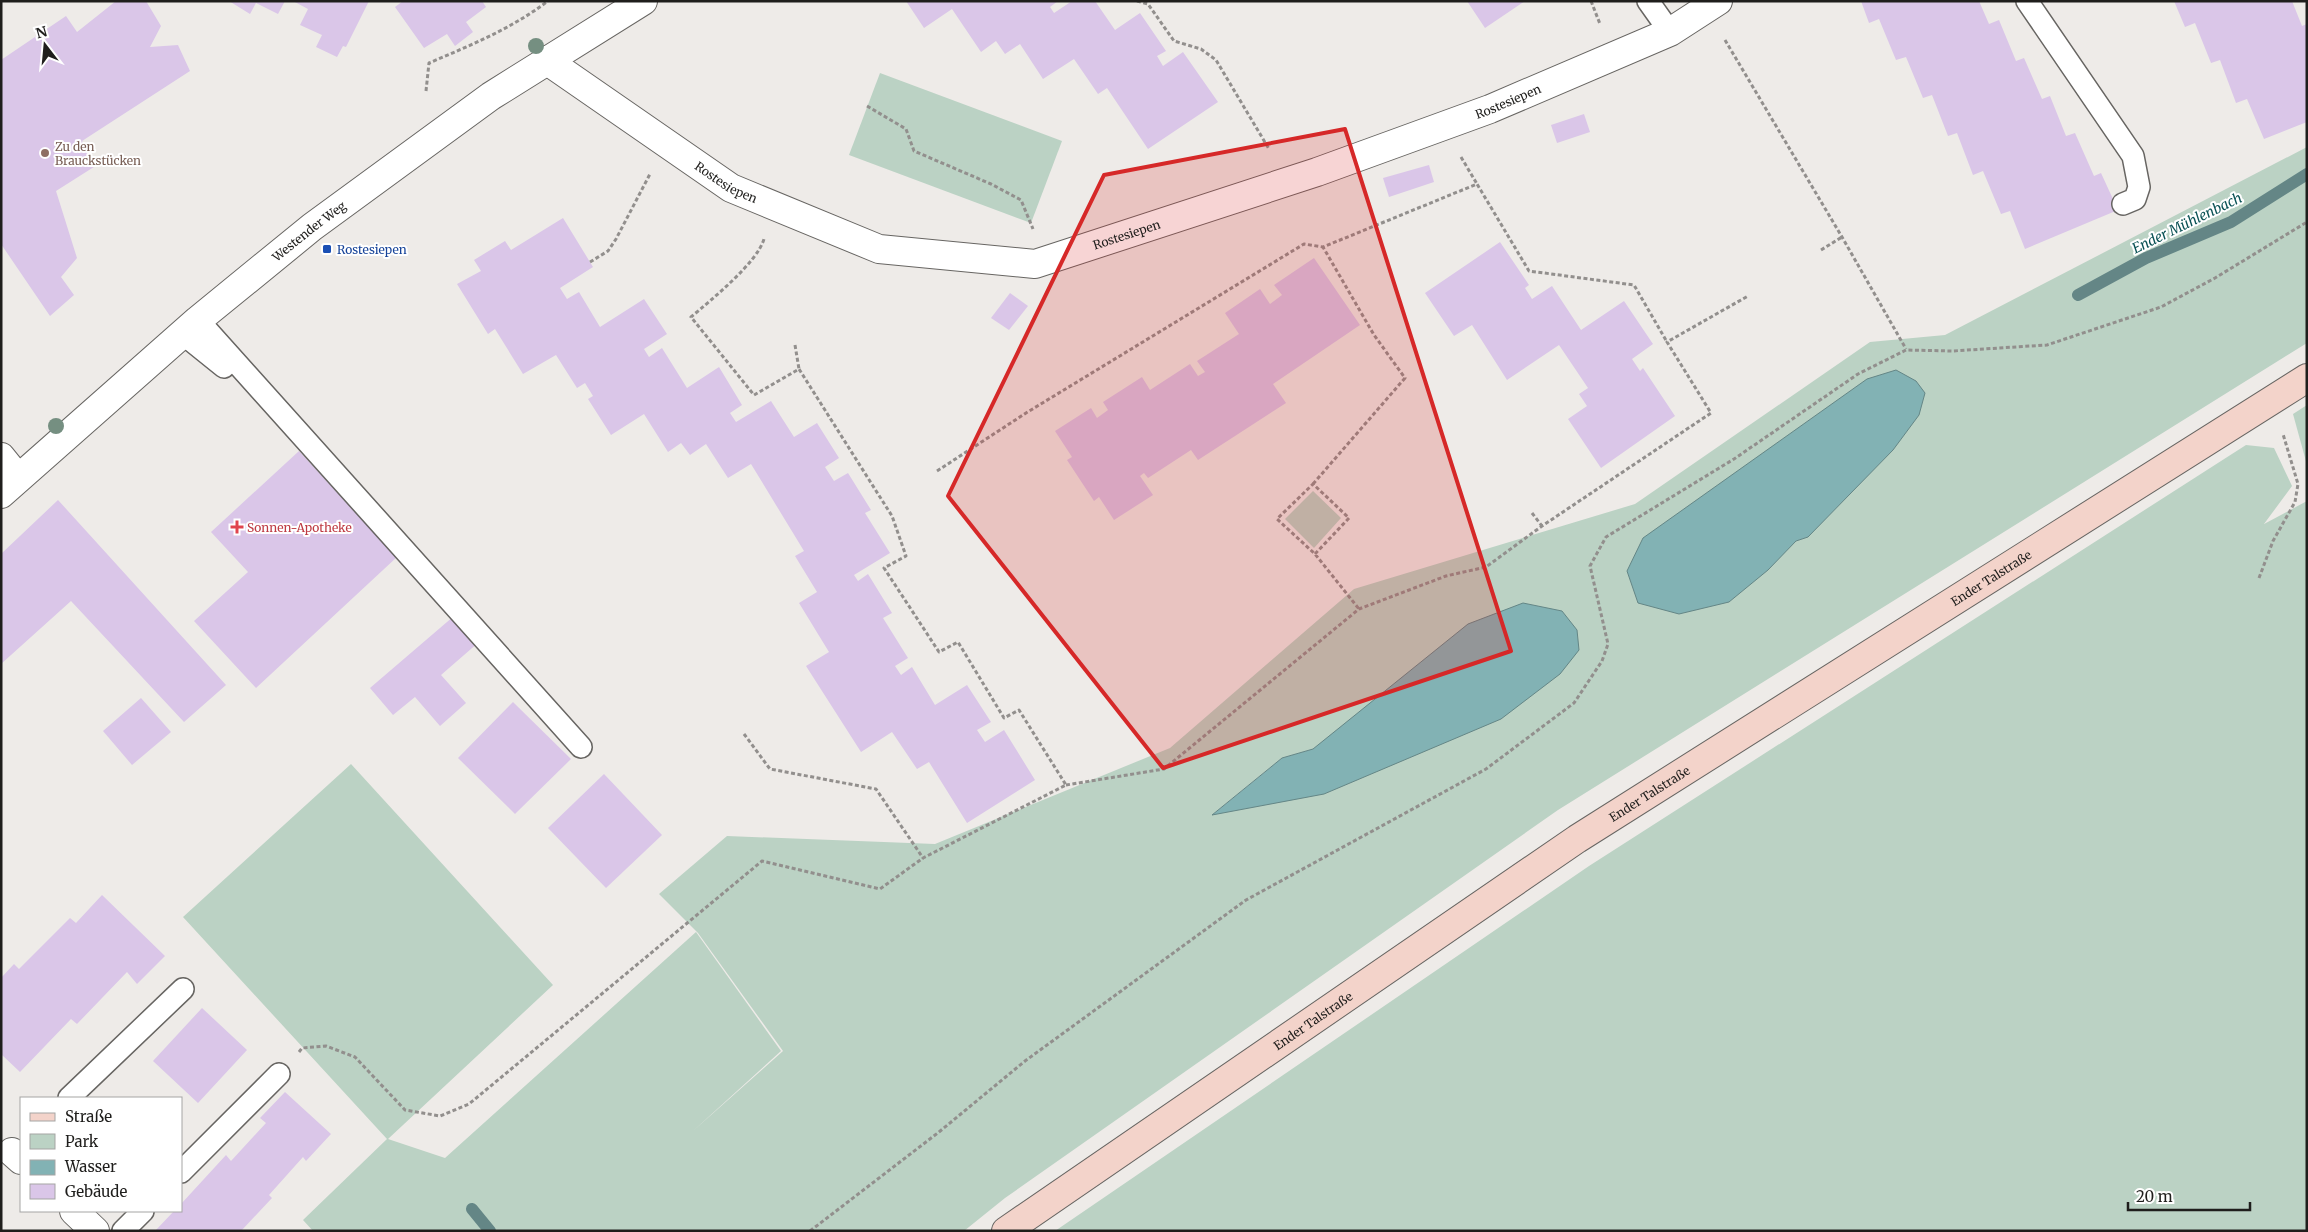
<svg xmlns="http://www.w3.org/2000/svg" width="2308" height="1232" font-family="Merriweather,serif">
<rect width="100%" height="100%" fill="#eeebe8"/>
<g fill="#bbd2c4" fill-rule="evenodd">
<path d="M 880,73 L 1062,141 L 1031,223 L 849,155 Z"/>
<path d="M 2307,147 L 2307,343 L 1558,810 L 1005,1198 L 964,1231 L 313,1231 L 303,1220 L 387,1139 L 183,917 L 351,764 L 553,985 L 388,1139 L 445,1158 L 696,932 L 781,1051 L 693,1131 L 783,1051 L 698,933 L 659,894 L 727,836 L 935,844 L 1170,748 L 1354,589 L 1635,504 L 1870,342 L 1945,335 ZM 1919,415 L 1808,536 L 1796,541 L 1729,602 ZM 1313,749 L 1213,814 L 1282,758 Z"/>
<path d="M 2307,405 L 2307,465 L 2293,414 Z"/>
<path d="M 2246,445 L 2274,448 L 2292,486 L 2264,524 L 2307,501 L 2307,1231 L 1055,1231 L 1589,866 Z"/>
<path d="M 1313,491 L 1341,518 L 1314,548 L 1285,519 Z"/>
</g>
<g fill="#82b2b4" stroke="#648686">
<path d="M 1896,370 L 1916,381 L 1925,393 L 1919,415 L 1893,450 L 1808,537 L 1796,541 L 1768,570 L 1729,602 L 1679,614 L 1638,603 L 1627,571 L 1643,538 L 1867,379 Z"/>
<path d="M 1523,603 L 1562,611 L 1577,630 L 1579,650 L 1560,674 L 1501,719 L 1324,794 L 1212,815 L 1282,758 L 1313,749 L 1468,624 Z"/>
</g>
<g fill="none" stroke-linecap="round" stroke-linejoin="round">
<g stroke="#648686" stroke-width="12">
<path d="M 2078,295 L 2146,258 L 2231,222 L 2307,174"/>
<path d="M 472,1209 L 490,1231"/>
</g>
</g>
<g fill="#dac6e8">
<path d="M 116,1 L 146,1 L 161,26 L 150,47 L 178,45 L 190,71 L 82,141 L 97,165 L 56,191 L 77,258 L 61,277 L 74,295 L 50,316 L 1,244 L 1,60 L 66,16 L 77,32 Z"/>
<path d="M 229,1 L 285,1 L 278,14 L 256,3 L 250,14 Z"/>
<path d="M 293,1 L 369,1 L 346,47 L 343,46 L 337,57 L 316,47 L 322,35 L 300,25 L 308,9 Z"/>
<path d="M 403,1 L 482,1 L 486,7 L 466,22 L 473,32 L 455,46 L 447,34 L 424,48 L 395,7 Z"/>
<path d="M 906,1 L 1058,1 L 1050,7 L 1054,13 L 1072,1 L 1095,1 L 1115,30 L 1140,13 L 1166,51 L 1157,56 L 1163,66 L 1183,52 L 1218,102 L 1148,149 L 1107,88 L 1098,94 L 1074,59 L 1043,79 L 1020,44 L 1005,54 L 996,41 L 981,52 L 952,9 L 924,28 Z"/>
<path d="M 1467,1 L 1525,1 L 1485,28 Z"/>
<path d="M 1861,1 L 1979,1 L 1989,24 L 1999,20 L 2016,61 L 2024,58 L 2042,99 L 2050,96 L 2066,136 L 2075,133 L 2094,176 L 2101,173 L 2118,210 L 2025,249 L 2010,211 L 2001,214 L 1983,171 L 1973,175 L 1957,133 L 1948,136 L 1932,95 L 1923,98 L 1906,57 L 1896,60 L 1879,19 L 1869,23 Z"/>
<path d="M 2174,1 L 2292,1 L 2302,26 L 2307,24 L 2307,122 L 2264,139 L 2247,99 L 2236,103 L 2220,60 L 2211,63 L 2195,23 L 2185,27 Z"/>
<path d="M 1584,114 L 1590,132 L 1557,143 L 1551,125 Z"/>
<path d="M 1429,165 L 1434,182 L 1389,197 L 1383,178 Z"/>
<path d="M 563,218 L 593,267 L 560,288 L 567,299 L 579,292 L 600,327 L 644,299 L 667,334 L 644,349 L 649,357 L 662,348 L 687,388 L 719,367 L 742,405 L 730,413 L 736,422 L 771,401 L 794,437 L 817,423 L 839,458 L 825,467 L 834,481 L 848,473 L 871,510 L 865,513 L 890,553 L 854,575 L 858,581 L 868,574 L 892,613 L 883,618 L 908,658 L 895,666 L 901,675 L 912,667 L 935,705 L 967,685 L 991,722 L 977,730 L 985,742 L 1004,730 L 1035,780 L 967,823 L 929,762 L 917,769 L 892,732 L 861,752 L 806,666 L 829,652 L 799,603 L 817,592 L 795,556 L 804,551 L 751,464 L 728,478 L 706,444 L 690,455 L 681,443 L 668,452 L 644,414 L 611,435 L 588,399 L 593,396 L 585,383 L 577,388 L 556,355 L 523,374 L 495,329 L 488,334 L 457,284 L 481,271 L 474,260 L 505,241 L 511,250 Z"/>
<path d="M 1500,242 L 1529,285 L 1525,288 L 1532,299 L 1552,286 L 1581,330 L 1624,301 L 1653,344 L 1632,359 L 1640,371 L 1643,368 L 1675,416 L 1601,468 L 1568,419 L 1587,406 L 1579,394 L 1588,388 L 1559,345 L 1507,380 L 1472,325 L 1454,336 L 1425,293 Z"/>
<path d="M 1314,258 L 1360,325 L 1273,384 L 1286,403 L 1198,460 L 1191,450 L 1148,478 L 1144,473 L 1140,476 L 1153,495 L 1114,520 L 1099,497 L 1094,501 L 1067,460 L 1072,457 L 1055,431 L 1091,408 L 1097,418 L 1108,410 L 1103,402 L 1142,377 L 1150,390 L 1190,364 L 1198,376 L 1205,372 L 1197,361 L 1239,334 L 1225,313 L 1260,289 L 1270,304 L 1282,295 L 1274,285 Z"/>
<path d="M 1010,293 L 1028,306 L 1009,330 L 991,318 Z"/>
<path d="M 299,451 L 397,557 L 256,688 L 194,621 L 248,572 L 211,532 Z"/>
<path d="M 58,500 L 226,685 L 184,722 L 71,601 L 1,664 L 1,554 Z"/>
<path d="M 454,616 L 479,642 L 441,675 L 466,703 L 440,726 L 415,697 L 393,715 L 370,688 Z"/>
<path d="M 141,698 L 171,732 L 132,765 L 103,731 Z"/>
<path d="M 513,702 L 571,759 L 515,814 L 458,758 Z"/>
<path d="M 604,774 L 662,835 L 606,888 L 548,828 Z"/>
<path d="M 102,895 L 165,956 L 137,984 L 127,972 L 77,1024 L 71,1019 L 20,1072 L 1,1054 L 1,978 L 14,964 L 19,969 L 70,918 L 76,923 Z"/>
<path d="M 202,1008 L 247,1050 L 198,1103 L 153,1061 Z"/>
<path d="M 285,1092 L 331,1134 L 306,1161 L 303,1157 L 269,1195 L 272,1198 L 241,1231 L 155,1231 L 174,1211 L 181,1211 L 181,1204 L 226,1155 L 231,1161 L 266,1123 L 260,1118 Z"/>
</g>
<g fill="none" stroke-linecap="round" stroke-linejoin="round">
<g stroke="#676562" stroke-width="24">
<g id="service">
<path d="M 1648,1 L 1670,32"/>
<path d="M 2027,1 L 2133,156 L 2139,187 L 2135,199 L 2123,204"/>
<path d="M 198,320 L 581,747"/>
<path d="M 183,334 L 224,367"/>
<path d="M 69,1098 L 183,989"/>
<path d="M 181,1172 L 279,1074"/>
<path d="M 123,1231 L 143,1211"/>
</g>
</g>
<g stroke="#676562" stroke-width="30">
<g id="minor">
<path id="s1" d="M 546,60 L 731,188 L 879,249 L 1035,264 L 1317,172 L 1490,109 L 1670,32 L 1718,1"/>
<path d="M 1,457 L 18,478"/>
<path id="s2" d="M 1,494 L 198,320 L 312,227 L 491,96 L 643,1"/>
<path d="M 12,1152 L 21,1160"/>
<path d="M 74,1211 L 95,1231"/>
</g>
</g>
<g stroke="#676562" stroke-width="30">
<g id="secondary">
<path id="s3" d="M 1006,1231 L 1577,839 L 2307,378"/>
</g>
</g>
<g stroke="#928f8d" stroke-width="3" stroke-dasharray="4 2.5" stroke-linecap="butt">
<path d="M 1137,1 L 1148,4 L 1174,41 L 1201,49 L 1216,60 L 1269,149"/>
<path d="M 1591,1 L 1600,24"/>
<path d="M 1725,40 L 1842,237 L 1906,349"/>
<path d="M 426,91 L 429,63 C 471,45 511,29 548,1"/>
<path d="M 867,106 L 906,129 L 914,151 L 991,184 L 1021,200 L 1033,229"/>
<path d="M 1461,157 L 1477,184"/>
<path d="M 1821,250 L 1842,237"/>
<path d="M 590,262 L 608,251 L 616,239 L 650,174"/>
<path d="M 795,345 L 799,369"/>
<path d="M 937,471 L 1026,413 L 1304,244 L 1323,247 L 1477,184 L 1529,271 L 1634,285 L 1667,342"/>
<path d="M 1313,484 L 1405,378 L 1374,335 L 1323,247"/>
<path d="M 1532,513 L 1542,526"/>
<path d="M 1315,554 L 1349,518 L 1313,484 L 1277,519 L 1315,554 L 1359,609"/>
<path d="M 2259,578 L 2273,541 L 2295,502 L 2298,484 L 2283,434"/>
<path d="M 744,734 L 770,769 L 876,789 L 923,858 L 1066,785 L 1019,710 L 1004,718 L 958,642 L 939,652 L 884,568 L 906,556 L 892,516 L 799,369 L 754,395 L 691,317 C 711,300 757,263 764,239"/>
<path d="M 1066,785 L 1164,769 L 1359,609 L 1446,576 L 1486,567 L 1542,526 L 1711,413 L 1667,342 L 1748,296"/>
<path d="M 299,1052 L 302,1048 L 326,1046 L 355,1057 L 405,1110 L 440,1116 L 469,1104 L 762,861 L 880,889 L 923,858"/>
<path d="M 810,1231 L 939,1132 L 1025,1061 L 1246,900 L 1486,769 L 1574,703 L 1602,661 L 1608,644 L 1590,566 L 1606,537 L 1734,459 L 1858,374 L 1906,350 L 1952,351 L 2047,345 L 2161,307 L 2215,278 L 2307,222"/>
</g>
<use href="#service" stroke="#fff" stroke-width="21"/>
<use href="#minor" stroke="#fff" stroke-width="28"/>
<use href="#secondary" stroke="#f3d3ca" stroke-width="28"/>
</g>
<g fill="#758f81">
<circle cx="536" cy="46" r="8"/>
<circle cx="56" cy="426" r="8"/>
</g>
<path fill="#d62828" fill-opacity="0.2" stroke="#d62828" stroke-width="4" stroke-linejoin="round" d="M 1345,129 L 1511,651 L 1163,768 L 948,496 L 1104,175 Z"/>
<circle fill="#8d6e63" stroke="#fff" stroke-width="2" cx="45" cy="153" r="5"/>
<rect fill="#1a4fb4" stroke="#fff" stroke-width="2" x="322" y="244" width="10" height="10" rx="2.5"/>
<path fill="#e0444e" stroke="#fff" stroke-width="2" d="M234.5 519.5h5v5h5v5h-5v5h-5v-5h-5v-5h5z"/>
<g text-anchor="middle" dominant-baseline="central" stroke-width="4" stroke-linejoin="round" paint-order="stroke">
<g font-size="12" fill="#1f1e1c" stroke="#fff">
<text stroke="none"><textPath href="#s1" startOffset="1042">Rostesiepen</textPath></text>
<text stroke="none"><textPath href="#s1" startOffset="218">Rostesiepen</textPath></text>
<text stroke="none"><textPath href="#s2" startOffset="405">Westender Weg</textPath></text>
<text stroke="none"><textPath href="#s1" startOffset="638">Rostesiepen</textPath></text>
<text stroke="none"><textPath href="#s3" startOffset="1182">Ender Talstraße</textPath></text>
<text stroke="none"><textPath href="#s3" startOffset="778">Ender Talstraße</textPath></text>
<text stroke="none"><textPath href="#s3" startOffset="372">Ender Talstraße</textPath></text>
</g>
<g font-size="12" fill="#785e54" stroke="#fff" text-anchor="start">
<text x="55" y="146">Zu den<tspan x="55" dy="14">Brauckstücken</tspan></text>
</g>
<g font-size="12" fill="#164399" stroke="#fff" text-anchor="start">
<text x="337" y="249">Rostesiepen</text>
</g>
<g font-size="12" fill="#be3a42" stroke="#fff" text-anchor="start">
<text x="247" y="527">Sonnen-Apotheke</text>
</g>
<g font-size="14" font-style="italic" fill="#0a5255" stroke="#fff">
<text transform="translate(2187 223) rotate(-26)">Ender Mühlenbach</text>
</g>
</g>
<rect width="2308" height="1232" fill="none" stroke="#1f1e1c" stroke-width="5"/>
<rect x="20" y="1097" width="162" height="115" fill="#ffffff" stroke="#a5a5a4"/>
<rect x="30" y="1113" width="25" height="8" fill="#f3d3ca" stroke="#a5a5a4"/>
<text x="65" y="1122" font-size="15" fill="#1f1e1c">Straße</text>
<rect x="30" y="1134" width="25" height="15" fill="#bbd2c4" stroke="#a5a5a4"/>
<text x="65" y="1147" font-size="15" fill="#1f1e1c">Park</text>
<rect x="30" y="1160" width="25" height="15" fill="#82b2b4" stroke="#a5a5a4"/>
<text x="65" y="1172" font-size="15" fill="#1f1e1c">Wasser</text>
<rect x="30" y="1184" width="25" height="15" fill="#dac6e8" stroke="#a5a5a4"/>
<text x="65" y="1197" font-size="15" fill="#1f1e1c">Gebäude</text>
<g transform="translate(45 45) rotate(344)" stroke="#ffffff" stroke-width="4" paint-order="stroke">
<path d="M0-4L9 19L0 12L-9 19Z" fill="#1f1e1c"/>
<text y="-8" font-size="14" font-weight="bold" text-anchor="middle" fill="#1f1e1c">N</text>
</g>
<path d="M2128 1202v8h122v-8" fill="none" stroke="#1f1e1c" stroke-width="2.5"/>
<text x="2136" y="1202" font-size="15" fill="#1f1e1c" stroke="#ffffff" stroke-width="4" paint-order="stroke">20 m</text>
</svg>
